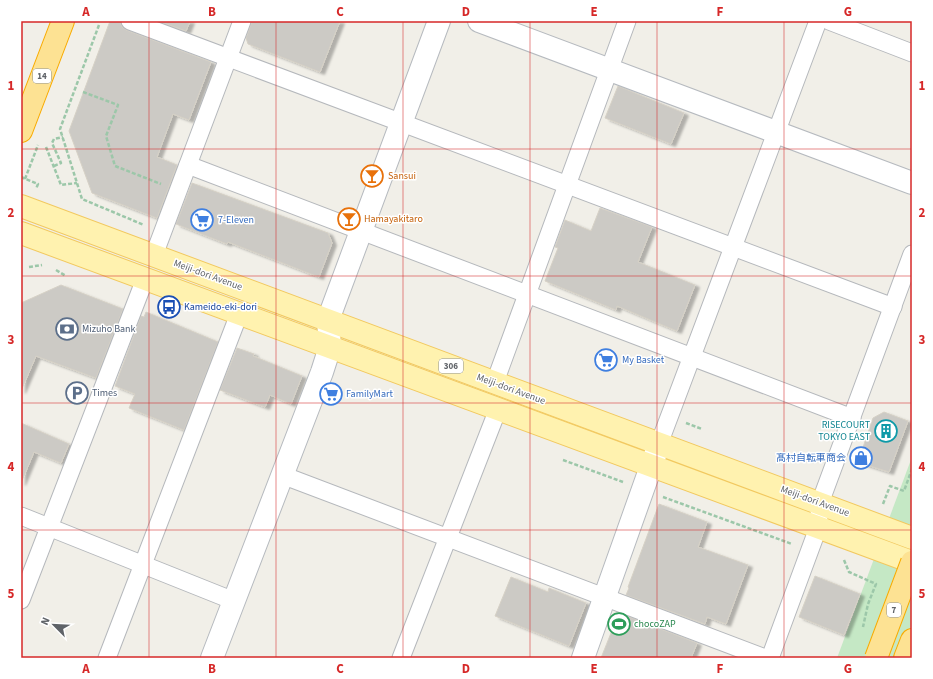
<svg xmlns="http://www.w3.org/2000/svg" width="933" height="679" font-family="'Source Sans 3','Noto Sans JP',sans-serif">
<defs>
<filter id="shadow"><feDropShadow dx="4.5" dy="2.5" stdDeviation="1" flood-color="#0004"/></filter>
</defs>
<rect width="100%" height="100%" fill="#f1efe8"/>
<path fill="#c5e8c5" d="M 912,457 L 912,658 L 837,658 Z"/>
<g fill="#cccac5" stroke="#d6d1c6" filter="url(#shadow)">
<path d="M 110,21 L 120,21 L 122,27 L 126,30 L 211,62 L 189,120 L 173,114 L 157,157 L 177,165 L 157,218 L 92,193 L 69,131 Z"/>
<path d="M 158,21 L 190,21 L 186,31 Z"/>
<path d="M 252,21 L 340,21 L 320,72 L 248,44 L 246,38 Z"/>
<path d="M 618,86 L 684,113 L 671,144 L 605,118 Z"/>
<path d="M 192,183 L 328,233 L 332,243 L 319,277 L 228,242 L 227,244 L 176,224 Z"/>
<path d="M 600,208 L 652,227 L 638,262 L 695,285 L 677,331 L 617,306 L 616,310 L 545,281 L 558,248 L 555,247 L 565,220 L 591,231 Z"/>
<path d="M 61,285 L 123,309 L 96,378 L 36,356 L 21,391 L 21,303 Z"/>
<path d="M 146,312 L 218,342 L 184,430 L 129,408 L 135,394 L 115,386 L 141,316 L 144,317 Z"/>
<path d="M 237,348 L 254,354 L 253,356 L 302,376 L 291,404 L 270,395 L 265,407 L 220,390 Z"/>
<path d="M 884,412 L 908,421 L 889,472 L 858,462 L 873,418 Z"/>
<path d="M 21,423 L 69,444 L 61,463 L 34,452 L 21,483 Z"/>
<path d="M 659,504 L 707,522 L 698,547 L 748,565 L 726,624 L 707,617 L 705,624 L 626,595 L 629,588 L 628,587 Z"/>
<path d="M 815,576 L 860,594 L 844,635 L 799,617 Z"/>
<path d="M 511,577 L 548,592 L 549,588 L 586,603 L 569,646 L 495,616 Z"/>
<path d="M 619,613 L 697,643 L 691,658 L 601,658 Z"/>
</g>
<g fill="none" stroke-linecap="round" stroke-linejoin="round">
<g stroke="#b5b8bc" stroke-width="19">
<g id="street">
<path d="M 130,21 L 893,307"/>
<path d="M 829,21 L 912,53"/>
<path d="M 188,165 L 852,418"/>
<path d="M 154,255 L 242,21"/>
<path d="M 495,382 L 627,21"/>
<path d="M 659,444 L 818,21"/>
<path d="M 282,475 L 765,658"/>
<path d="M 21,516 L 234,601"/>
<path d="M 21,600 L 145,279"/>
<path d="M 107,658 L 239,314"/>
<path d="M 401,658 L 498,409"/>
<path d="M 770,658 L 818,528 L 820,503 L 912,254"/>
</g>
</g>
<g stroke="#b6babf" stroke-width="24">
<g id="secondary">
<path d="M 479,21 L 912,183"/>
<path d="M 212,658 L 322,372 L 330,347 L 328,320 L 439,21"/>
<path d="M 583,658 L 659,444"/>
</g>
</g>
<g stroke="#f2c960" stroke-width="24">
<g id="primary">
<path d="M 21,206 L 912,538"/>
<path d="M 21,233 L 912,562"/>
</g>
</g>
<g stroke="#f9ab00" stroke-width="24">
<g id="highway">
<path d="M 21,131 L 63,21"/>
<path d="M 905,658 L 912,640"/>
</g>
</g>
<g stroke="#9cc7a9" stroke-width="2.5" stroke-dasharray="4 2" stroke-linecap="butt">
<path d="M 99,25 L 60,129 L 82,199 L 144,225"/>
<path d="M 83,92 L 118,105 L 106,136 L 115,166 L 161,184"/>
<path d="M 46,147 L 61,185 L 77,183"/>
<path d="M 54,166 L 61,163 L 52,143 L 54,139 L 63,137"/>
<path d="M 21,177 L 38,184 L 36,189"/>
<path d="M 25,179 L 38,145"/>
<path d="M 29,267 L 42,265"/>
<path d="M 56,270 L 66,276"/>
<path d="M 686,423 L 702,429"/>
<path d="M 563,460 L 623,482"/>
<path d="M 663,497 L 792,544"/>
<path d="M 883,504 L 890,486 L 904,491 L 912,469"/>
<path d="M 844,560 L 849,572 L 876,584 L 868,604 L 863,627"/>
</g>
<use href="#street" stroke="#fff" stroke-width="17"/>
<use href="#secondary" stroke="#fff" stroke-width="22"/>
<use href="#primary" stroke="#fff2af" stroke-width="22"/>
<use href="#highway" stroke="#fde293" stroke-width="22"/>
<g stroke="#f9ab00" stroke-width="24" stroke-linecap="butt">
<path id="highway-bridge" d="M 876,658 L 912,562"/>
</g>
<use href="#highway-bridge" stroke="#fde293" stroke-width="22"/>
</g>
<path fill="none" stroke="#d62828" stroke-width="1" stroke-opacity="0.55" d="M 149,21 L 149,658M 276,21 L 276,658M 403,21 L 403,658M 530,21 L 530,658M 657,21 L 657,658M 784,21 L 784,658M 21,149 L 912,149M 21,276 L 912,276M 21,403 L 912,403M 21,530 L 912,530"/>
<defs>
<g id="bar-ring" transform="scale(1.15)"><circle r="9.5" fill="#fff" stroke="#e8710a" stroke-width="1.5"/><path d="M-6-5H6L.8 .8V4.5H3.5V6h-7V4.5H-.8V.8Z" fill="#e8710a"/></g>
<g id="supermarket-ring" transform="scale(1.15)"><circle r="9.5" fill="#fff" stroke="#3f7fe0" stroke-width="1.5"/><path d="M-6-5.5h2.5l.6 2H6L4.5 2H-2.5L-4.4-4H-6ZM-1.5 3.2a1.3 1.3 0 1 0 .1 0ZM3 3.2a1.3 1.3 0 1 0 .1 0Z" fill="#3f7fe0"/></g>
<g id="bus-ring" transform="scale(1.15)"><circle r="9.5" fill="#fff" stroke="#1a4fb4" stroke-width="1.5"/><path d="M-5-6H5V4H4V6H2V4H-2V6H-4V4H-5ZM-3.5-4V0h7V-4ZM-3.5 1.2v1.5H-2V1.2ZM2 1.2v1.5H3.5V1.2Z" fill="#1a4fb4"/></g>
<g id="bank-ring" transform="scale(1.15)"><circle r="9.5" fill="#fff" stroke="#5c6f8a" stroke-width="1.5"/><path d="M-6-4H6V4H-6ZM0-2.3a2.3 2.3 0 1 0 0 4.6a2.3 2.3 0 1 0 0-4.6Z" fill="#5c6f8a"/></g>
<g id="parking-ring" transform="scale(1.15)"><circle r="9.5" fill="#fff" stroke="#5c6f8a" stroke-width="1.5"/><path d="M-3.5-5.5H1a3.5 3.5 0 0 1 0 7H-1V5.5H-3.5ZM-1-3.4V-.6H.8a1.4 1.4 0 0 0 0-2.8Z" fill="#5c6f8a"/></g>
<g id="building-ring" transform="scale(1.15)"><circle r="9.5" fill="#fff" stroke="#0f9aa8" stroke-width="1.5"/><path d="M-4-6H4V6H1V3H-1V6H-4ZM-2.5-4.3h1.7v1.8h-1.7ZM.8-4.3h1.7v1.8H.8ZM-2.5-1h1.7V.8h-1.7ZM.8-1h1.7V.8H.8Z" fill="#0f9aa8"/></g>
<g id="shop-ring" transform="scale(1.15)"><circle r="9.5" fill="#fff" stroke="#3f7fe0" stroke-width="1.5"/><path d="M-5-2.5h2.3a2.7 3.5 0 0 1 5.4 0H5L5.5 6h-11ZM-1.5-2.5h3a1.5 2.3 0 0 0-3 0Z" fill="#3f7fe0"/></g>
<g id="stadium-ring" transform="scale(1.15)"><circle r="9.5" fill="#fff" stroke="#2e9e5b" stroke-width="1.5"/><path d="M0-5a6.5 5 0 1 0 0 10a6.5 5 0 1 0 0-10ZM-3.5-1.8h7v3.6h-7Z" fill="#2e9e5b"/></g>
</defs>
<g fill-rule="evenodd">
<use href="#bar-ring" x="372" y="176"/>
<use href="#bar-ring" x="349" y="219"/>
<use href="#supermarket-ring" x="202" y="220"/>
<use href="#bus-ring" x="169" y="307"/>
<use href="#bank-ring" x="67" y="329"/>
<use href="#supermarket-ring" x="606" y="360"/>
<use href="#parking-ring" x="77" y="393"/>
<use href="#supermarket-ring" x="331" y="394"/>
<use href="#building-ring" x="886" y="431"/>
<use href="#shop-ring" x="861" y="458"/>
<use href="#stadium-ring" x="619" y="624"/>
</g>
<g text-anchor="middle" dominant-baseline="central" stroke-width="3" stroke-linejoin="round" paint-order="stroke">
<g fill="#fff" stroke="#8f9295" stroke-width="1">
<rect x="33" y="69" width="18" height="14" rx="3"/>
<rect x="439" y="359" width="24" height="14" rx="3"/>
<rect x="887" y="603" width="14" height="14" rx="3"/>
</g>
<g font-size="9" font-weight="bold" fill="#5f6368">
<text x="42" y="76">14</text>
<text x="451" y="366">306</text>
<text x="894" y="610">7</text>
</g>
<g font-size="10" fill="#c56008" stroke="#fff" text-anchor="start">
<text x="388" y="176">Sansui</text>
<text x="364" y="219">Hamayakitaro</text>
</g>
<g font-size="10" fill="#366cbe" stroke="#fff" text-anchor="start">
<text x="218" y="220">7-Eleven</text>
<text x="622" y="360">My Basket</text>
<text x="346" y="394">FamilyMart</text>
<text x="846" y="458" text-anchor="end">髙村自転車商会</text>
</g>
<g font-size="10" fill="#5f6368" stroke="#fff">
<text transform="translate(208 275) rotate(20)">Meiji-dori Avenue</text>
<text transform="translate(511 389) rotate(20)">Meiji-dori Avenue</text>
<text transform="translate(815 501) rotate(20)">Meiji-dori Avenue</text>
</g>
<g font-size="10" fill="#164399" stroke="#fff" text-anchor="start">
<text x="184" y="307">Kameido-eki-dori</text>
</g>
<g font-size="10" fill="#4e5e75" stroke="#fff" text-anchor="start">
<text x="82" y="329">Mizuho Bank</text>
<text x="92" y="393">Times</text>
</g>
<g font-size="10" fill="#0d838f" stroke="#fff" text-anchor="end">
<text x="870" y="425">RISECOURT<tspan x="870" dy="12">TOKYO EAST</tspan></text>
</g>
<g font-size="10" fill="#27864d" stroke="#fff" text-anchor="start">
<text x="634" y="624">chocoZAP</text>
</g>
</g>
<rect width="933" height="679" fill="none" stroke="#ffffff" stroke-width="44"/>
<g transform="translate(54 625) rotate(294)" stroke="#ffffff" stroke-width="3" paint-order="stroke">
<path d="M0-3L7 15L0 10L-7 15Z" fill="#5f6368"/>
<text y="-6" font-size="11" font-weight="bold" text-anchor="middle" fill="#5f6368">N</text>
</g>
<rect x="22" y="22" width="889" height="635" fill="none" stroke="#d62828" stroke-width="1.5"/>
<g font-size="13" text-anchor="middle" font-weight="bold" fill="#d62828">
<text x="86" y="16">A</text>
<text x="212" y="16">B</text>
<text x="340" y="16">C</text>
<text x="466" y="16">D</text>
<text x="594" y="16">E</text>
<text x="720" y="16">F</text>
<text x="848" y="16">G</text>
<text x="11" y="90">1</text>
<text x="922" y="90">1</text>
<text x="11" y="217">2</text>
<text x="922" y="217">2</text>
<text x="11" y="344">3</text>
<text x="922" y="344">3</text>
<text x="11" y="471">4</text>
<text x="922" y="471">4</text>
<text x="11" y="598">5</text>
<text x="922" y="598">5</text>
<text x="86" y="673">A</text>
<text x="212" y="673">B</text>
<text x="340" y="673">C</text>
<text x="466" y="673">D</text>
<text x="594" y="673">E</text>
<text x="720" y="673">F</text>
<text x="848" y="673">G</text>
</g>
</svg>
